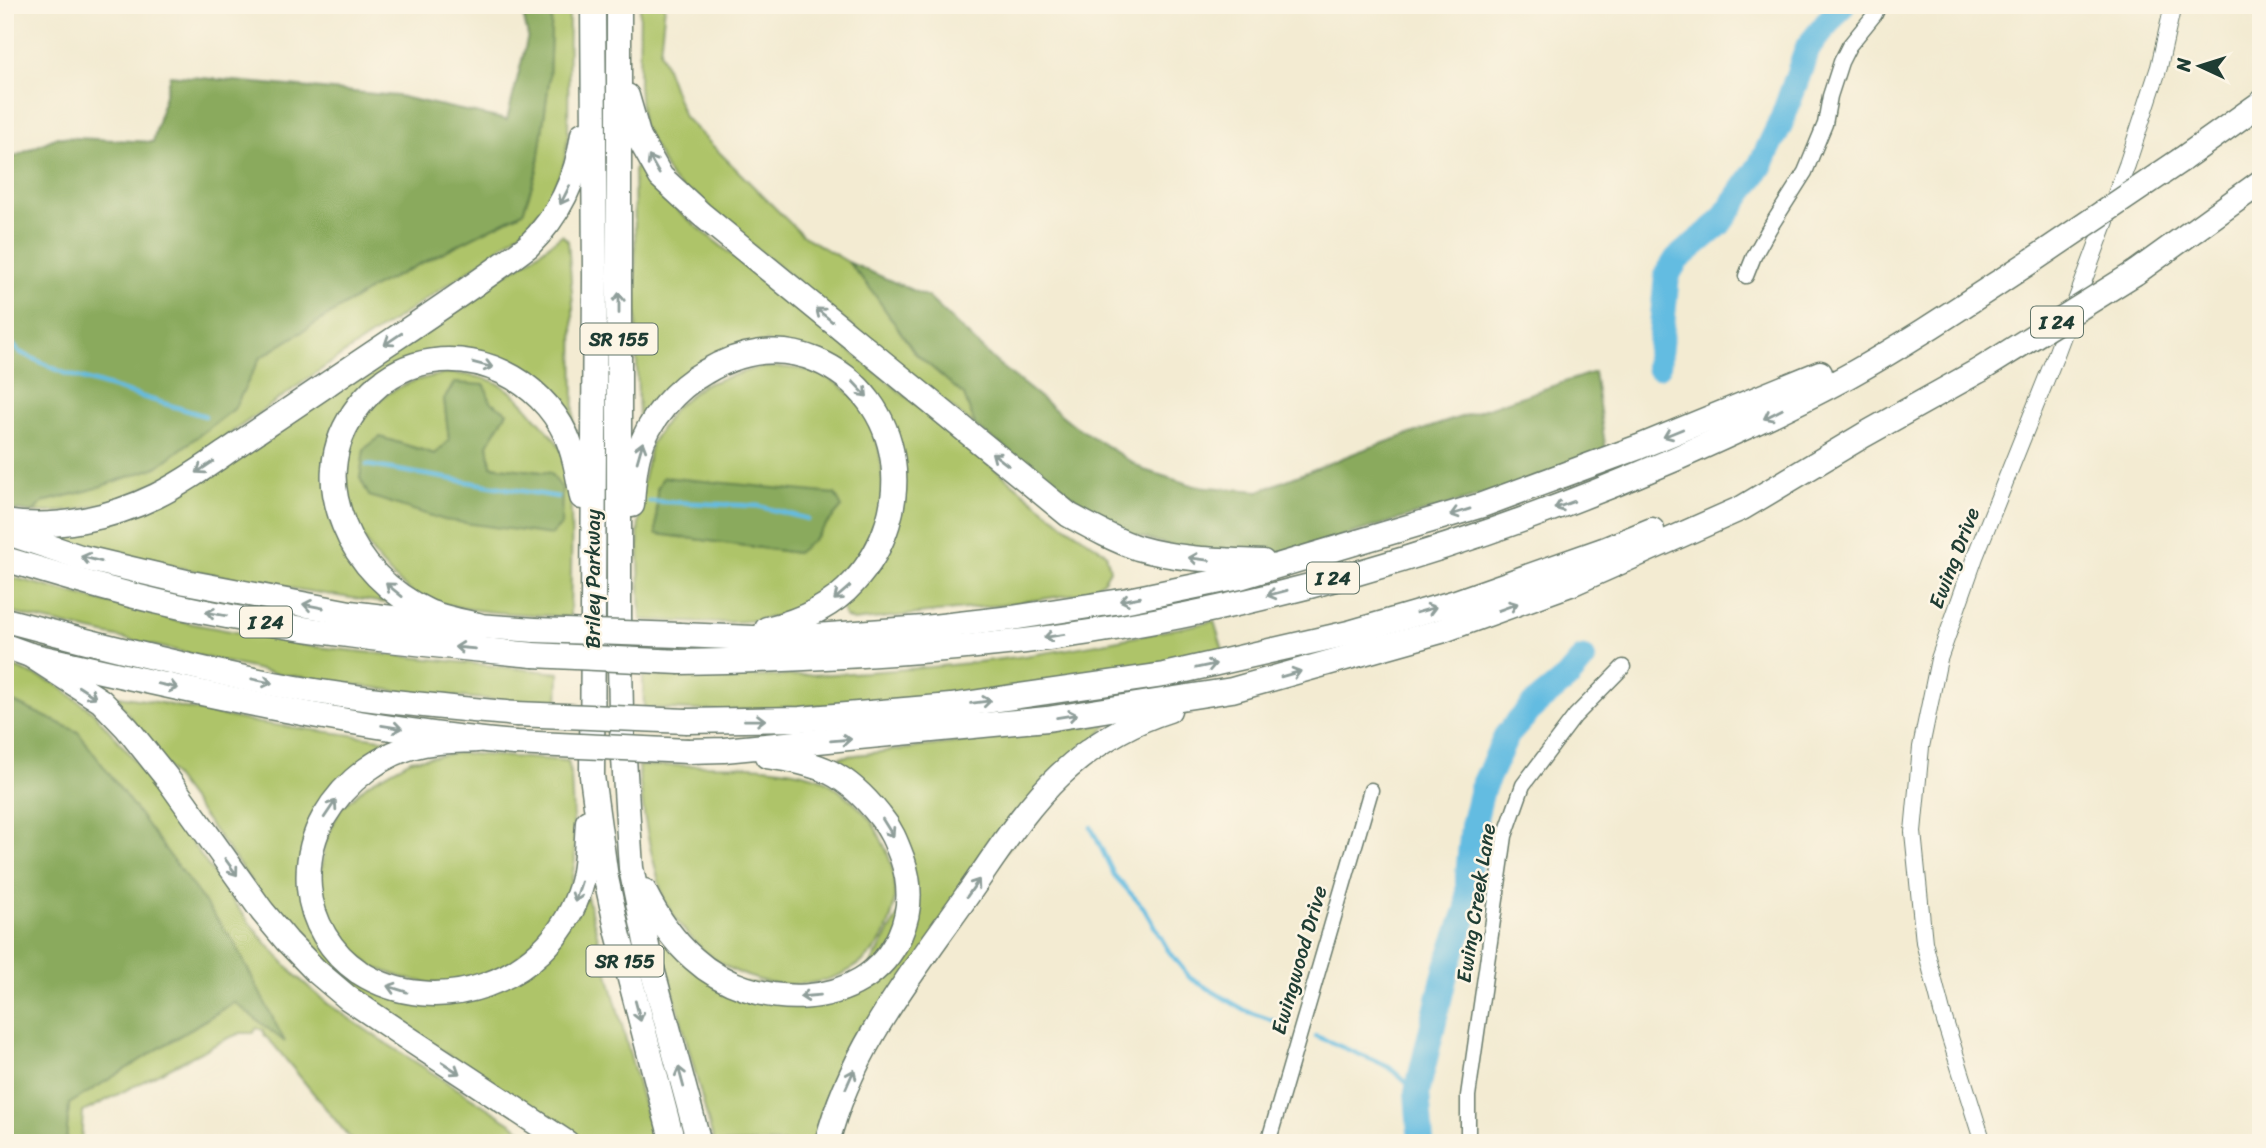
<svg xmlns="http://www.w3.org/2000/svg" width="2266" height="1148" font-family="Sriracha,sans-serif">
<rect width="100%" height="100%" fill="#fcf5e5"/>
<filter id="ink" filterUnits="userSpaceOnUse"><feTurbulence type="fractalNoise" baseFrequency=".0143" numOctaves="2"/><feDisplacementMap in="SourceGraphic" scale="14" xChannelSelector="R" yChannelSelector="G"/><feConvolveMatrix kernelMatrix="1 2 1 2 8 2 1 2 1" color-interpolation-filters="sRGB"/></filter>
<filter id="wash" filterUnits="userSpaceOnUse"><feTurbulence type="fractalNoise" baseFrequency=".00686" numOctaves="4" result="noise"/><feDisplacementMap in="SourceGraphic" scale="28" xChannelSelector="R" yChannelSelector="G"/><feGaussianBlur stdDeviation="1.57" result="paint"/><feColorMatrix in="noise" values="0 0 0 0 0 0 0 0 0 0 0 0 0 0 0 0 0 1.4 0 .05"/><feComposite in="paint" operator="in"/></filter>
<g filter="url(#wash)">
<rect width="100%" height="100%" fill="#f3ebd2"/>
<g fill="#aec469" stroke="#66804e" stroke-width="2" fill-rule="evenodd">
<path d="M 552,5 L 569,5 L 568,137 L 564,165 L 547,202 L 524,229 L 476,266 L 339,357 L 178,470 L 120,500 L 73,511 L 32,513 L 43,502 L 90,490 L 234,409 L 260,358 L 374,287 L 523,212 L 537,170 L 549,82 Z"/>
<path d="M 640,5 L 665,5 L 660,51 L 684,117 L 802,235 L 848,262 L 870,288 L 915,353 L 964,395 L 976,427 L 672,180 L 642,124 L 639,86 Z"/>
<path d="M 639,162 L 661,193 L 678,211 L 1063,524 L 1106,553 L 1110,570 L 1104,580 L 1089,592 L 1002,605 L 853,621 L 845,617 L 842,607 L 895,533 L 873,389 L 766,342 L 645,419 L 639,418 L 637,370 L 634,171 Z"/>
<path d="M 562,235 L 568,241 L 573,306 L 574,428 L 486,356 L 364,384 L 331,524 L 355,570 L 385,597 L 385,603 C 267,586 151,565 36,534 L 80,529 L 529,260 Z"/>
<path d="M 759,367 C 779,367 802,367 822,375 C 859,392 877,423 881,463 C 882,471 883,480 883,489 C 883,539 841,595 794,611 C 746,628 691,622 641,620 L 638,533 L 642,487 L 651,444 L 675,407 L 703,385 ZM 657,489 L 797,553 L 657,534 Z"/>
<path d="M 450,373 C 491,377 507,382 533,414 C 541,424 554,436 560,447 C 577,479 570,579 570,617 C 528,614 484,614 443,604 C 437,603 429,602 423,599 C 360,564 317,470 371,410 C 376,405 380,399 386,395 C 406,381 427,377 450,373 ZM 444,399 L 507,412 L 488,444 L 491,466 L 550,473 L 360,478 L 380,437 L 435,454 L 449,440 Z"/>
<path d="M 11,577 L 173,620 L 309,646 L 559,673 L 558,705 L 410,693 L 273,673 L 8,612 Z"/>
<path d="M 1214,621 L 1224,653 L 981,693 L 860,704 L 718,711 L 644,708 L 643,676 C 755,679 867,675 978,662 C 1057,653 1136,637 1214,621 Z"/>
<path d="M 5,663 L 56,684 L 93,712 L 129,753 L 229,896 L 261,937 L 294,974 L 328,1004 L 378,1038 L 542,1143 L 354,1143 L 274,1045 L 265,1036 L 263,1030 L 257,1028 L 253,1033 L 241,1033 L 226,1039 L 83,1112 L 81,1143 L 66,1143 L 69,1104 L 235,1002 L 283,1040 L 78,732 L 5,698 Z"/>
<path d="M 119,696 L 156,702 L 259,723 L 398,741 L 359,764 L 300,866 L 341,969 L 478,997 L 587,897 L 654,1143 L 580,1143 L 354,992 L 280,920 L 119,702 Z"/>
<path d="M 1108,724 L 878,1010 L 846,1057 L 823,1117 L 816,1143 L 714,1143 L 664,957 L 665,939 L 704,978 L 855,993 L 916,883 L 840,767 L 840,757 Z"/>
<path d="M 457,753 L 568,761 L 571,775 L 575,860 L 570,891 L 558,918 L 509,966 L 466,981 L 434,984 L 407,979 L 373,967 L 347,945 L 329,916 L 320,884 L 325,842 L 340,809 L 369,783 L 411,760 Z"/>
<path d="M 638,766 C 691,766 773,760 822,779 C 833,784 859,806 867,816 C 873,822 877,831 881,839 C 893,861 898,885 893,910 C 878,982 795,1000 735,971 C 705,957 680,930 665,901 C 660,892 659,880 656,870 C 646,836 642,801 638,766 Z"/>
</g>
<g fill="#8aaa5d" stroke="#547448" stroke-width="2">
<path d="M 521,5 L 552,5 L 549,82 L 537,170 L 523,212 L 374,287 L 260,358 L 234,409 L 157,467 L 90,490 L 43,502 L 32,513 L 5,509 L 5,161 L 57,137 L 153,142 L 170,75 L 397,96 L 507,120 L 528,36 Z"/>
<path d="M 848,262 L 928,297 L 996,362 L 1074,425 L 1144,470 L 1195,486 L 1259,491 L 1360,451 L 1594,372 L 1606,451 L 1522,483 L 1290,552 L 1241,556 L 1184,550 L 1130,534 L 1064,490 L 976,427 L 964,395 L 915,353 L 870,288 Z"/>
<path d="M 454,383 L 485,385 L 490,401 L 507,412 L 488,444 L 491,466 L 550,473 L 562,488 L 561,525 L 551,535 L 444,520 L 369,496 L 360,478 L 364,449 L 380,437 L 435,454 L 449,440 L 444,399 Z"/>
<path d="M 663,477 L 835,494 L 842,507 L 813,540 L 797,553 L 656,534 L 657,489 Z"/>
<path d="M 5,698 L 78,732 L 234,942 L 285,1042 L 234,1002 L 69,1104 L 66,1143 L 5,1143 Z"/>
</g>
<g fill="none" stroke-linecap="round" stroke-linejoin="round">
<g stroke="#64bce1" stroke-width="4.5">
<path d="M 5,335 L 19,352 L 64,373 L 205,416"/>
<path d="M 367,465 L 558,497"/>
<path d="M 649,501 L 758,506 L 808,519"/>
<path d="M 1091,827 L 1114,875 L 1143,907 L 1168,950 L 1190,978 L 1246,1011 L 1289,1026"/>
<path d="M 1316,1036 L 1389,1067 L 1417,1092"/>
</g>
<g stroke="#64bce1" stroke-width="26">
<path d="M 1658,366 L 1667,275 L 1677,259 L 1719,224 L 1760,166 L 1782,120 L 1808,47 L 1842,5"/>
<path d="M 1421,1143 L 1417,1092 L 1447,966 L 1468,908 L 1468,875 L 1473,826 L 1482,789 L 1507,735 L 1534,705 L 1567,678 L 1583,659"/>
</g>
</g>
</g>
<g filter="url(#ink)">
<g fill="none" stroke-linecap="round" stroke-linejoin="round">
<g stroke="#697a6b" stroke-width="17">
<g id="minor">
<path d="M 1746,276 L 1754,256 L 1769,229 L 1805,172 L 1825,124 L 1830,96 L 1841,62 L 1849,46 L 1875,14 L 1879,5"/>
<path d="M 1268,1143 L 1371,790"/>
<path d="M 1468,1143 L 1468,1096 L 1505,836 L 1523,785 L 1575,716 L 1623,667"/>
</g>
</g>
<g stroke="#697a6b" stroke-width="18">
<path id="tertiary" d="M 1983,1143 L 1942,1012 L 1924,942 L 1913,832 L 1921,747 L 1939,659 L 1975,557 L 2055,357 L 2127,165 L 2159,67 L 2173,5"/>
</g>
<g stroke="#697a6b" stroke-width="27">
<g id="motorway">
<path d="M 593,5 L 595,275 L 592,776 L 606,878 L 618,933 L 673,1143"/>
<path d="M 619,5 L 619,616 L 621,711 L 631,868 L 650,961 L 699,1143"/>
<path d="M 627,96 L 639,138 L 661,177 L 701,214 L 1069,515 C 1091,527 1114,540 1138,548 C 1179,560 1221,560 1263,562"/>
<path d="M 2181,160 L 2261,103"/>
<path d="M 2135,273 L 2261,182"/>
<path d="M 632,505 C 633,487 634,469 639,452 C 648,420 676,388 705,372 C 739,352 778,344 816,360 C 906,398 918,513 854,582 C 831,608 800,621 767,629"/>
<path d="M 5,522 C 55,530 111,518 156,496 C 181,484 205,467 228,451 C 261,429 293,407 326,385 C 393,339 463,295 528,246 C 560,215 577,178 583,134"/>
<path d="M 5,532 L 80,557 L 186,582 L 350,613 L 434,623 L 535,630"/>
<path d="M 5,559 C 71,579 138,599 206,612 C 314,634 423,644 533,655"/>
<path d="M 5,620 C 92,643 180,665 269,683 C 350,699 433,706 516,714"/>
<path d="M 478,625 C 462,621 442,618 427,611 C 390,594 359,563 344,525 C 337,507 332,488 334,468 C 337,424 372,378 415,365 C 475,347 540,379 566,435 C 575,455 578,476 582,497"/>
<path d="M 680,635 L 776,639 L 924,628 L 1012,618 L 1128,600 L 1240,577 L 1482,505 L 1639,447 L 1820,373"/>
<path d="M 5,646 L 30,655 C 190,691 352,729 515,743"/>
<path d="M 30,655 L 101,701 L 127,728 L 167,778 L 262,911 L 287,941 L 316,971 L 348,998 L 406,1037 L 567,1143"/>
<path d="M 680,662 C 796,660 910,654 1025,641 C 1247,614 1470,548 1675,459 C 1734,433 1794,406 1850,375 C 1913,340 1973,299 2033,260"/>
<path d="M 687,721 L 800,719 L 951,706 L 1164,675 L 1349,633 L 1456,602 L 1606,549 L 1652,530"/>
<path d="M 477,740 C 459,741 441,741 424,744 C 382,752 345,781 324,817 C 311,840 307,863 309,888 C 312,922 331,953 359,972 C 437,1022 547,982 578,895 C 587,872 586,847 588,822"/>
<path d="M 688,751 L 724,750 L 1047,719 L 1232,690 L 1441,631 L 1573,583 L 1742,508 L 1864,435 L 1980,370"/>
<path d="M 644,891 C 657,917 672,940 694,959 C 751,1011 865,1015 900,935 C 911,910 911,884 902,858 C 896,842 891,829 880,816 C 846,773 820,763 767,756"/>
<path d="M 827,1143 C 850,1049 914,971 968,894 C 997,853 1024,809 1060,775 C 1091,746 1128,723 1169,710"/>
</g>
</g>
<use href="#minor" stroke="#fff" stroke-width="14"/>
<use href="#tertiary" stroke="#fff" stroke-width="16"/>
<use href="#motorway" stroke="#fff" stroke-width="24"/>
<g stroke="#697a6b" stroke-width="27" stroke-linecap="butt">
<g id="motorway-bridge">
<path d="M 2033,260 L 2181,160"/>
<path d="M 1980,370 L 2135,273"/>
<path d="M 535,630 L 680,635"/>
<path d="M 533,655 L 680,662"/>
<path d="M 516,714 L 687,721"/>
<path d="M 515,743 L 688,751"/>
</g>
</g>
<use href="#motorway-bridge" stroke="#fff" stroke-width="24"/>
</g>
<defs><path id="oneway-shaft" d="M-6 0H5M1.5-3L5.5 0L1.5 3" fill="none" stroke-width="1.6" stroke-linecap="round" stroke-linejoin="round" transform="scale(1.75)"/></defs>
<g stroke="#8f9e9a">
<use href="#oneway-shaft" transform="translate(654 165) rotate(-120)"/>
<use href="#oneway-shaft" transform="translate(565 195) rotate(117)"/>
<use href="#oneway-shaft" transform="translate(619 303) rotate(-90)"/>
<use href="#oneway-shaft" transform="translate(824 315) rotate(-141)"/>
<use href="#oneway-shaft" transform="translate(393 339) rotate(146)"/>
<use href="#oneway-shaft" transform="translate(483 365) rotate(15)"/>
<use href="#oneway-shaft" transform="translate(860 389) rotate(47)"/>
<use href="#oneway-shaft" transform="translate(1773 414) rotate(153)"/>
<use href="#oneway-shaft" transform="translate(1673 433) rotate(158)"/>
<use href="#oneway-shaft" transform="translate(640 452) rotate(-74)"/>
<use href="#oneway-shaft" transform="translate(1000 459) rotate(-142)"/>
<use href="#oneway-shaft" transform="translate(205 467) rotate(146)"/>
<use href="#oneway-shaft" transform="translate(1564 505) rotate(160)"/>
<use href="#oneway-shaft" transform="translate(1460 512) rotate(163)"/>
<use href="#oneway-shaft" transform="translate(91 559) rotate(-166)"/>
<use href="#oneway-shaft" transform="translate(1199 559) rotate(-173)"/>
<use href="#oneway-shaft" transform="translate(394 590) rotate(-141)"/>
<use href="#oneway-shaft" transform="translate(842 593) rotate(139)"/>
<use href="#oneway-shaft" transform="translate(1277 593) rotate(165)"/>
<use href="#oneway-shaft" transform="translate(1130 599) rotate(170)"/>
<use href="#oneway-shaft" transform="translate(313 606) rotate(-169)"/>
<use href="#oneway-shaft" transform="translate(1508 607) rotate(-20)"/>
<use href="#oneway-shaft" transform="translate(1426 610) rotate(-16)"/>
<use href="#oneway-shaft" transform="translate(216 614) rotate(-170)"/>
<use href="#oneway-shaft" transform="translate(1054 636) rotate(171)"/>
<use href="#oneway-shaft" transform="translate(465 648) rotate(-175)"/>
<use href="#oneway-shaft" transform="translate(1206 666) rotate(-12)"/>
<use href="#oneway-shaft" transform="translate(1291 674) rotate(-16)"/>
<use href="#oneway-shaft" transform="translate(262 681) rotate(12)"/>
<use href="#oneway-shaft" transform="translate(168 686) rotate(13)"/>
<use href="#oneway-shaft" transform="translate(87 692) rotate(33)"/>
<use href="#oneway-shaft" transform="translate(981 702) rotate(-8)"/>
<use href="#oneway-shaft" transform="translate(1067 716) rotate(-9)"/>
<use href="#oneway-shaft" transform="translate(755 720) rotate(-1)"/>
<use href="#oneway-shaft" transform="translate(392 727) rotate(9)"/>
<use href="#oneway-shaft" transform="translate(841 740) rotate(-5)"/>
<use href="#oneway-shaft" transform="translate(330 809) rotate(-56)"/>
<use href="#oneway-shaft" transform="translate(888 828) rotate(58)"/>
<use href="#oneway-shaft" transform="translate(231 867) rotate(54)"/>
<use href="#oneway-shaft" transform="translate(973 888) rotate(-55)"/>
<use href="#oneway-shaft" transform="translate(578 892) rotate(108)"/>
<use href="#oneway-shaft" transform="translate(397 989) rotate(-163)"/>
<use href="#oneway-shaft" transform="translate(810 996) rotate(175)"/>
<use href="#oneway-shaft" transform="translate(638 1011) rotate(75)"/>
<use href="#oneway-shaft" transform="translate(451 1068) rotate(33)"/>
<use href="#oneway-shaft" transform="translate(681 1077) rotate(-105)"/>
<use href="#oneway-shaft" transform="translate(850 1079) rotate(-66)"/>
</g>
</g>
<g text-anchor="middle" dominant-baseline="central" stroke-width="5" stroke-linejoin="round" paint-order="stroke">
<g fill="#fcf5e5" stroke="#617469" stroke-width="2">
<rect x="2031" y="306.5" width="52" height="31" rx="5"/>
<rect x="580.5" y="323.5" width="77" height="31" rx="5"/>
<rect x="1307" y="562.5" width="52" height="31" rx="5"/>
<rect x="240" y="606.5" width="52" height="31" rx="5"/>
<rect x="586.5" y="945.5" width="77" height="31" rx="5"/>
</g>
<g font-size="19" font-weight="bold" fill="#1f3d34">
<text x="2057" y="322">I 24</text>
<text x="619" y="339">SR 155</text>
<text x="1333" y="578">I 24</text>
<text x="266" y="622">I 24</text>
<text x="625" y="961">SR 155</text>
</g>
<g font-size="21" fill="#1f3d34" stroke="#fcf5e5">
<text transform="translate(1954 558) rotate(-69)">Ewing Drive</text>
<text transform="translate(593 579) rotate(-90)">Briley Parkway</text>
<text transform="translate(1476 903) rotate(-81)">Ewing Creek Lane</text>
<text transform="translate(1299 960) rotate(-74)">Ewingwood Drive</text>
</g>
</g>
<rect width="2266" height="1148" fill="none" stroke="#fcf5e5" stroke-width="28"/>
<g transform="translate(2200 66) rotate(274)" stroke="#fcf5e5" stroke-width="5" paint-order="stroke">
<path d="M0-5L12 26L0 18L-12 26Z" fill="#1f3d34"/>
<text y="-10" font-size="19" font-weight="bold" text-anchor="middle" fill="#1f3d34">N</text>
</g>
</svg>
